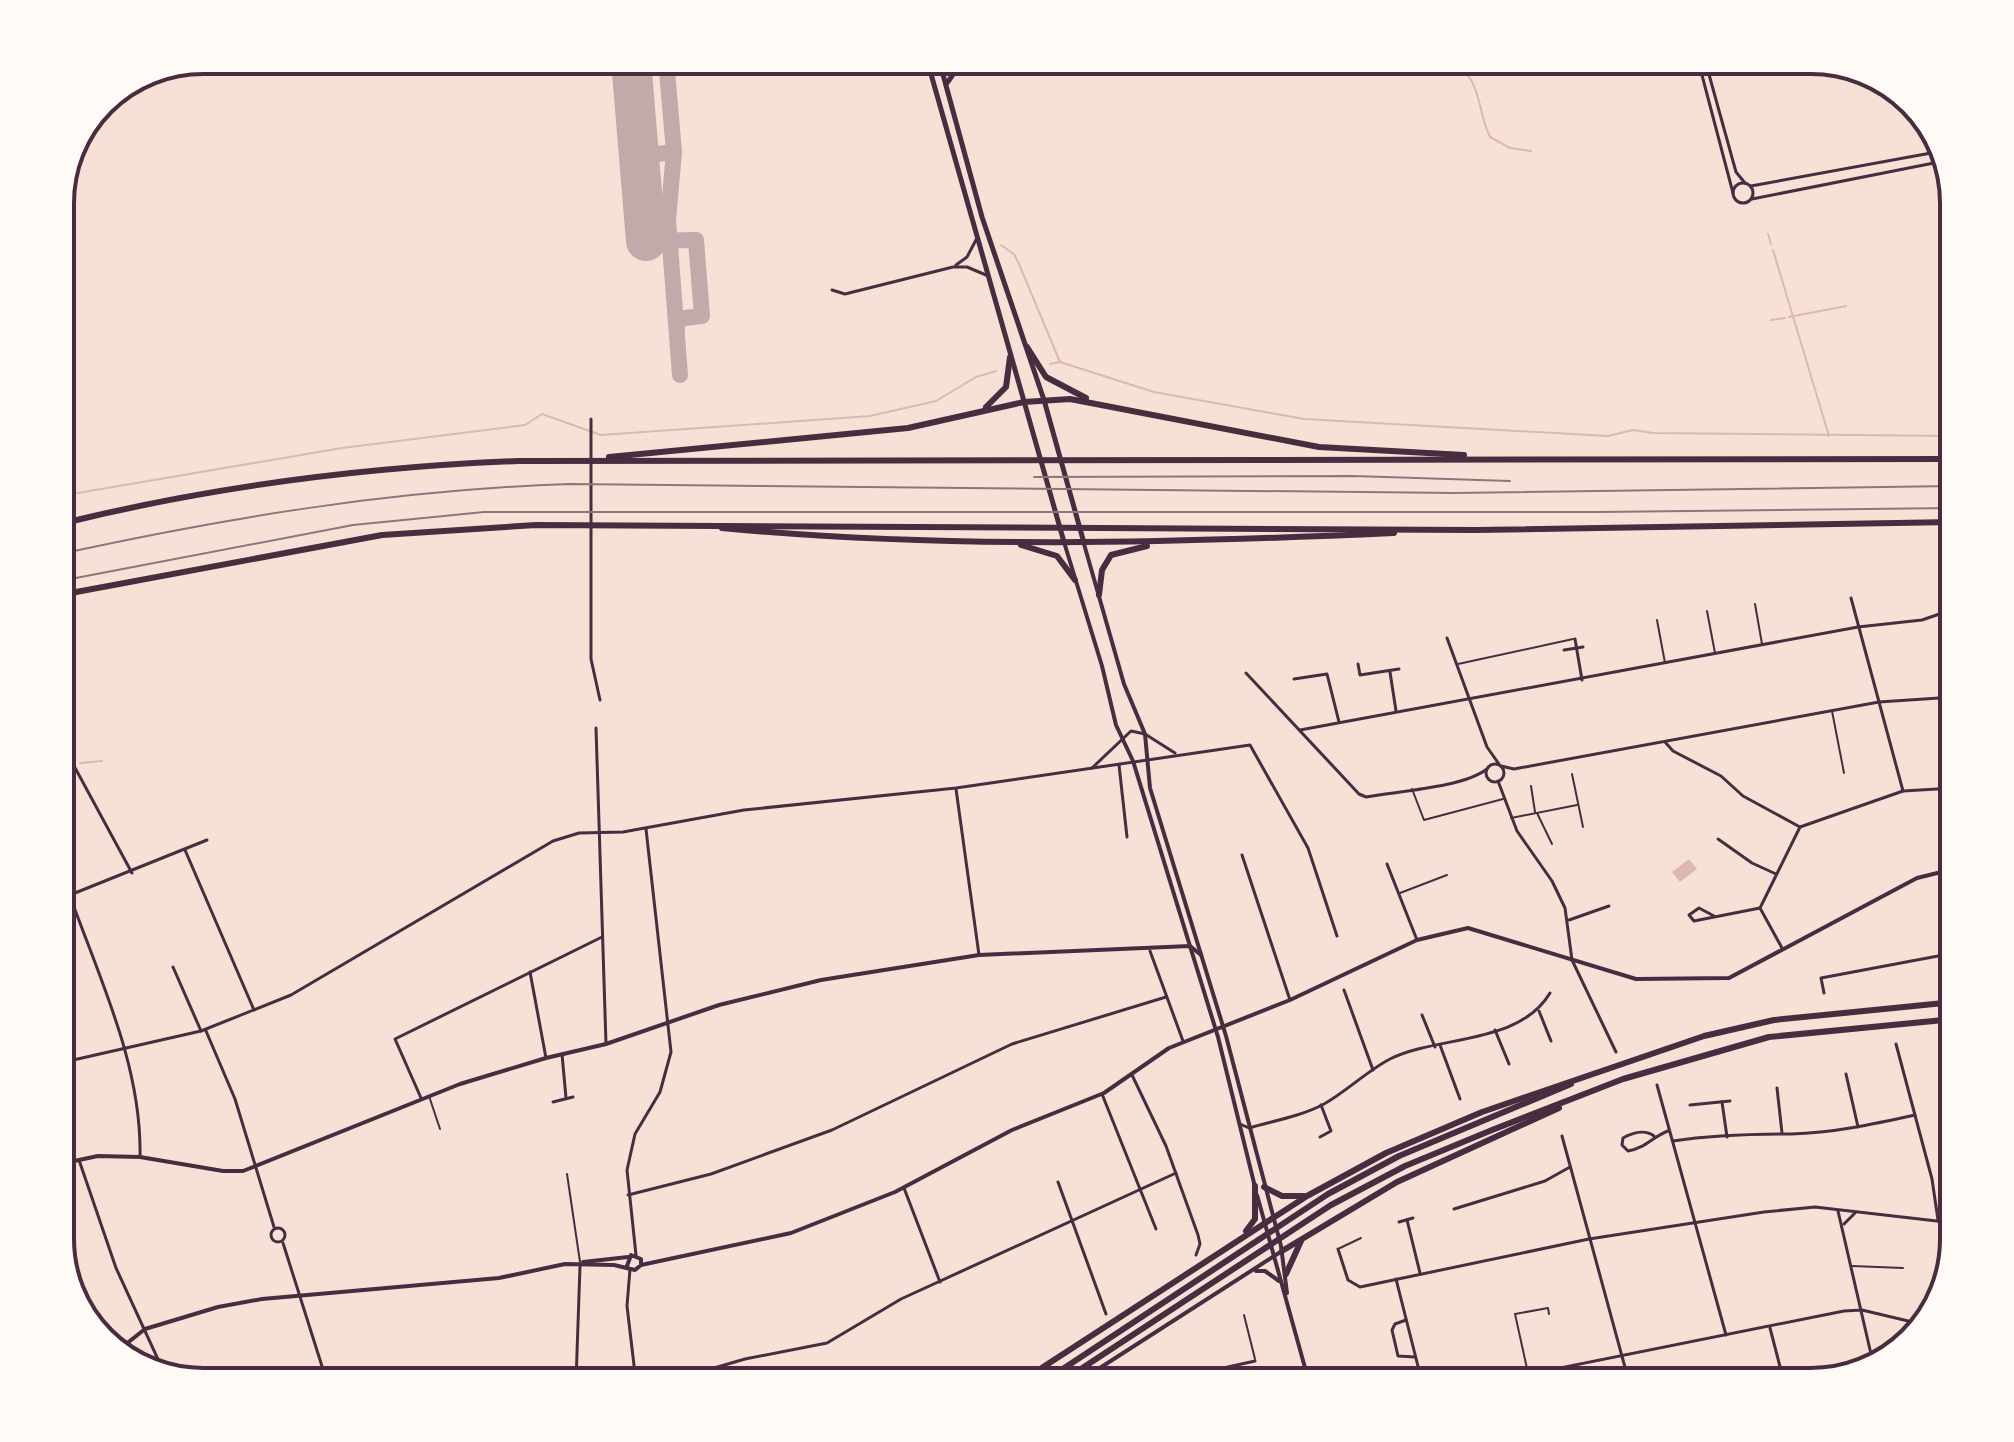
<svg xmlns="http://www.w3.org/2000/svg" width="2014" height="1442" font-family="Raleway,sans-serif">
<rect width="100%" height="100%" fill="#f7e1d7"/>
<path fill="#dcb8b0" d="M 1689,859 L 1697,869 L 1680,882 L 1672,872 Z"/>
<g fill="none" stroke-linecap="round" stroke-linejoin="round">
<g stroke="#dcb8b0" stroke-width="2">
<path d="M 1443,60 C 1484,71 1475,107 1490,137 L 1510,148 L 1531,151"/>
<path d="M 1768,234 L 1771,244"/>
<path d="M 1001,245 L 1014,254 L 1019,264 L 1060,362"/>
<path d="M 1773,250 L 1829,436"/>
<path d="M 1789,317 L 1846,306"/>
<path d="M 1771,320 L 1785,318"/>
<path d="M 1050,364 L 1060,362 L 1154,392 L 1304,419 L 1608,436 L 1633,430 L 1653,433 L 1954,436"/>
<path d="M 60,496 L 342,448 L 525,425 L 542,414 L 601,435 L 870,416 L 936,401 L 976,377 L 996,371"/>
<path d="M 80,763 L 102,761"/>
<path d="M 60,764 L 69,764"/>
</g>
<g stroke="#c3aaaa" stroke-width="16">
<path d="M 666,60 L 674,152 L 668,220 L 680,375"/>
<path d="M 639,156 L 674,152"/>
<path d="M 646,241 L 696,240 L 702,316 L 676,319 L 677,329"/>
</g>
<path stroke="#c3aaaa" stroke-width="40" d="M 631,60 L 646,241"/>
<g stroke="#4a2c40" stroke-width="2">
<path d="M 1755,604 L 1762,644"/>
<path d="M 1707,611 L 1715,653"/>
<path d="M 1657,620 L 1665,663"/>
<path d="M 1458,664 L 1573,639"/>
<path d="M 1832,711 L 1844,773"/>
<path d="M 1572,774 L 1583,827"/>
<path d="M 1531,786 L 1535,812"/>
<path d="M 1412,789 L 1424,820 L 1503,799"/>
<path d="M 1537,813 L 1552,844"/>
<path d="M 1511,818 L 1577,805"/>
<path d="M 1400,893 L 1447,875"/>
<path d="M 429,1096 L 440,1129"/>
<path d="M 567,1174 L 580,1262"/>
<path d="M 1340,1248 L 1361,1238"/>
<path d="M 1852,1266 L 1903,1268"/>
<path d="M 1244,1315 L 1255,1359"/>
<path d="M 1528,1373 L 1515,1314 L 1548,1308 L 1549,1314"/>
</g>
<g stroke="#4a2c40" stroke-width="3">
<path d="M 1698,60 L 1733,193"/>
<path d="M 1705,60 L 1736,172 L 1745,183"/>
<circle cx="1743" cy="193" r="10"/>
<path d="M 1751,186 L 1942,151"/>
<path d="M 1752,199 L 1944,161"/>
<path d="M 956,265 L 967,257 L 977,238"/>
<path d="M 832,290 L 845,294 L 953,267 L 967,267 L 986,275"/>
<path d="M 591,419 L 591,659 L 600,700"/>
<path d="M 1851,598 L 1903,791"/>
<path d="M 1447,638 L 1487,747 L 1499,764"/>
<path d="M 1575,639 L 1582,680"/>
<path d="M 1564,650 L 1583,647"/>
<path d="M 1358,664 L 1360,675 L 1399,669"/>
<path d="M 1390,672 L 1396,711"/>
<path d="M 1246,673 L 1359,794 L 1366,797 C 1398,791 1462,788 1487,769"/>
<path d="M 1294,679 L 1327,674 L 1339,722"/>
<path d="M 596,728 L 606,1044"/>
<path d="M 1300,730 L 1858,627 L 1922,620 L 1954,609"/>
<path d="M 60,740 L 132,873"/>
<path d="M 1665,742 L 1673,751 L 1721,776 L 1743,796 L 1800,827 L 1903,791 L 1954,788"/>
<circle cx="1495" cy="773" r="9"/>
<path d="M 1119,765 L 1127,837"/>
<path d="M 1501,766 L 1514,769 L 1879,702 L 1954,697"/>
<path d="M 1092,768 L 1131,731 L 1145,734 L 1175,753"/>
<path d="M 1498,781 L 1517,831 L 1552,881 L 1565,908 L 1572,960 L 1616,1052"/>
<path d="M 956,789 L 979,955"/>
<path d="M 1718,839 L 1752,863 L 1776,874"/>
<path d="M 185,850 L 254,1010"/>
<path d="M 1242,855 L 1290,1000"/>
<path d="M 1387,864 L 1417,940"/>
<path d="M 70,896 C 100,980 142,1066 140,1157"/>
<path d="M 60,899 L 207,840"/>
<path d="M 1714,916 L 1699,908 L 1689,915 L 1694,921 L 1760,908"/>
<path d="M 1569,920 L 1609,906"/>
<path d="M 1782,948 L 1760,908 L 1800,827"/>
<path d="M 1150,951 L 1183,1041"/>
<path d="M 173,967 L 201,1031"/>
<path d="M 530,972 L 546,1058"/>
<path d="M 1344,990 L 1373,1070"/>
<path d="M 1824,993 L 1821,978 L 1954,953"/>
<path d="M 1539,1011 L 1551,1041"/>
<path d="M 1422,1015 L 1435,1047"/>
<path d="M 1495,1030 L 1509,1064"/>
<path d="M 206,1031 L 235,1099 L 274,1227"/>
<path d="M 1896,1044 L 1932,1179 L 1938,1220"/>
<path d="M 1440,1045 L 1460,1099"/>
<path d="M 562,1054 L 566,1098"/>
<path d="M 60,1063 L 201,1031 L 291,995 L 553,841 L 579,833 L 623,832 L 744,810 L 956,788 L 1250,745 L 1308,848 L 1337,936"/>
<path d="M 1846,1074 L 1858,1127"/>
<path d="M 1132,1075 L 1166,1146 L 1198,1235 L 1200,1244 L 1196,1255"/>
<path d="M 1657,1085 L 1726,1335"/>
<path d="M 1777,1088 L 1782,1133"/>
<path d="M 1102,1094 L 1156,1229"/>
<path d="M 421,1098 L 395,1039 L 602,937"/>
<path d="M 553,1102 L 573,1097"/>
<path d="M 1722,1102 L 1727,1137"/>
<path d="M 1690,1105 L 1730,1101"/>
<path d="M 1240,1124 L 1249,1128 C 1273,1121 1302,1116 1324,1104 C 1347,1091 1367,1071 1390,1059 C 1439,1035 1519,1045 1550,993"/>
<path d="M 1562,1136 L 1629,1382"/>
<path d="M 1654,1136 C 1645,1129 1632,1133 1623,1138 L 1622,1145 L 1628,1151 C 1646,1148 1652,1137 1668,1131"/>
<path d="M 1320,1137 L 1331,1131 L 1321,1105"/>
<path d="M 1673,1141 C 1713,1135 1751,1134 1791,1134 C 1833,1133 1874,1124 1915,1115"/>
<path d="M 79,1160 L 116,1268 L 162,1368"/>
<path d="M 1058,1182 L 1106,1314"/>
<path d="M 904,1188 L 940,1282"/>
<path d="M 628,1195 L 711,1174 L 832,1130 L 1012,1044 L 1166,997"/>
<path d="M 1454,1209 L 1545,1181 L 1570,1167"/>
<path d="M 1838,1211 L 1874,1367"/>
<path d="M 1407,1220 L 1420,1273"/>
<path d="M 1399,1222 L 1413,1218"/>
<path d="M 1844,1224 L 1855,1213"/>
<circle cx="278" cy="1235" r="7"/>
<path d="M 283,1243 L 327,1382"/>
<path d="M 1338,1249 L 1348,1280 L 1360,1287 L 1589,1239 L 1764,1212 L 1815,1207 L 1954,1223"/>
<path d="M 636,1255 L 627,1170 L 635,1134 L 660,1092 L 671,1052 L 646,829"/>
<path d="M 630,1269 L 627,1306 L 636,1382"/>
<path d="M 1396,1279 L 1422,1382"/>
<path d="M 1406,1320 L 1395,1324 L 1392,1330 L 1398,1356 L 1415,1357"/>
<path d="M 1770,1328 L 1784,1382"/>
<path d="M 576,1382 L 580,1266"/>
<path d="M 666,1382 L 745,1359 L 827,1343 L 901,1299 L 1176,1173"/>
<path d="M 1186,1382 L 1205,1372 L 1255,1361"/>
<path d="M 1490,1382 L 1844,1311 L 1862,1310 L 1925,1325"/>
</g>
<g stroke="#4a2c40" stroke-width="4">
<path d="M 1064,542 L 1102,666 L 1116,725 L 1133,761 L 1218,1037 L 1255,1187"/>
<path d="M 1084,544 L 1124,684 L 1145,734 L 1150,788 L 1226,1036 L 1281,1246 L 1287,1293"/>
<path d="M 60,1164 L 98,1156 L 140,1157 L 223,1171 L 243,1171 L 460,1084 L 546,1058 L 606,1044 L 719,1005 L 821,980 L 979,955 L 1190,946 L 1201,955"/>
<path d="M 1257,1195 L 1309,1382"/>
<path d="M 583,1262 L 628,1257"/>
<path d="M 641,1265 L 791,1233 L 895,1192 L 1012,1130 L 1104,1093 L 1169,1048 L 1290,1000 L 1417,940 L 1468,928 L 1636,979 L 1729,978 L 1917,878 L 1954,869"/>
<path d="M 1256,1271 L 1265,1271 L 1279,1281"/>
<path d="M 116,1352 L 145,1329 L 218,1307 L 262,1299 L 499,1278 L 565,1264 L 614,1265 L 635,1270 L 641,1265 L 641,1259 L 631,1255 L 627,1266"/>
<path d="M 1078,1382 L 1282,1251"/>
</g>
<g stroke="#4a2c40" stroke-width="5">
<path d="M 927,60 L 1064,542"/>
<path d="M 939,60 L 982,217 L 1044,400 L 1084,543"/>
<path d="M 929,65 L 941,69 L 975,60"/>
<path d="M 947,83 L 959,66"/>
</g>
<g stroke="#4a2c40" stroke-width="6">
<path d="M 1027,347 L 1046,377 L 1086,398"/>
<path d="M 986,407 L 1006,387 L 1010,357"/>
<path d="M 609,457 L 908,428 L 1024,402 L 1070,399 L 1319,447 L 1464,455"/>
<path d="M 60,524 C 209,487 365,467 518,461 L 1954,459"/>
<path d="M 722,528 C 946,549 1170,543 1394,533"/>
<path d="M 1021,545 L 1057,556 L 1075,580"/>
<path d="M 60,595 L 382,535 L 536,525 L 1475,530 L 1954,522"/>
<path d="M 1099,595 L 1102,570 L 1111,555 L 1147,546"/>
<path d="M 1264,1187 L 1282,1196 L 1304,1196"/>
<path d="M 1246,1231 L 1255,1219 L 1255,1186"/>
<path d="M 1282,1251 L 1397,1182 L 1559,1108"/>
<path d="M 1286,1274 L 1301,1241"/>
<path d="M 1020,1382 L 1307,1196 L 1386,1153 L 1482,1112 L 1704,1036 L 1774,1020 L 1954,1002"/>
<path d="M 1043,1382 L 1328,1194 L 1399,1156 L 1571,1084"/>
<path d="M 1061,1382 L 1331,1205 L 1405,1166 L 1492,1130 L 1623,1079 L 1769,1037 L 1954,1019"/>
</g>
<g stroke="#8f747c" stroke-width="2">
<path d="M 1034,477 L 1354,476 L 1510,481"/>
<path d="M 60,554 C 229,517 396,490 569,484 L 1455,493 L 1954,486"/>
<path d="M 60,581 L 353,525 L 484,512 L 1599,512 L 1954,508"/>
</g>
</g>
<path d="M0 0H2014V1442H0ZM203 74H1811A129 129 0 0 1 1940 203V1239A129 129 0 0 1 1811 1368H203A129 129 0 0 1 74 1239V203A129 129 0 0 1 203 74Z" fill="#fffaf5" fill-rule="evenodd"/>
<path fill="none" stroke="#4a2c40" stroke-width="4" d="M203 74H1811A129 129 0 0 1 1940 203V1239A129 129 0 0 1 1811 1368H203A129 129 0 0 1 74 1239V203A129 129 0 0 1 203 74Z"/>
</svg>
